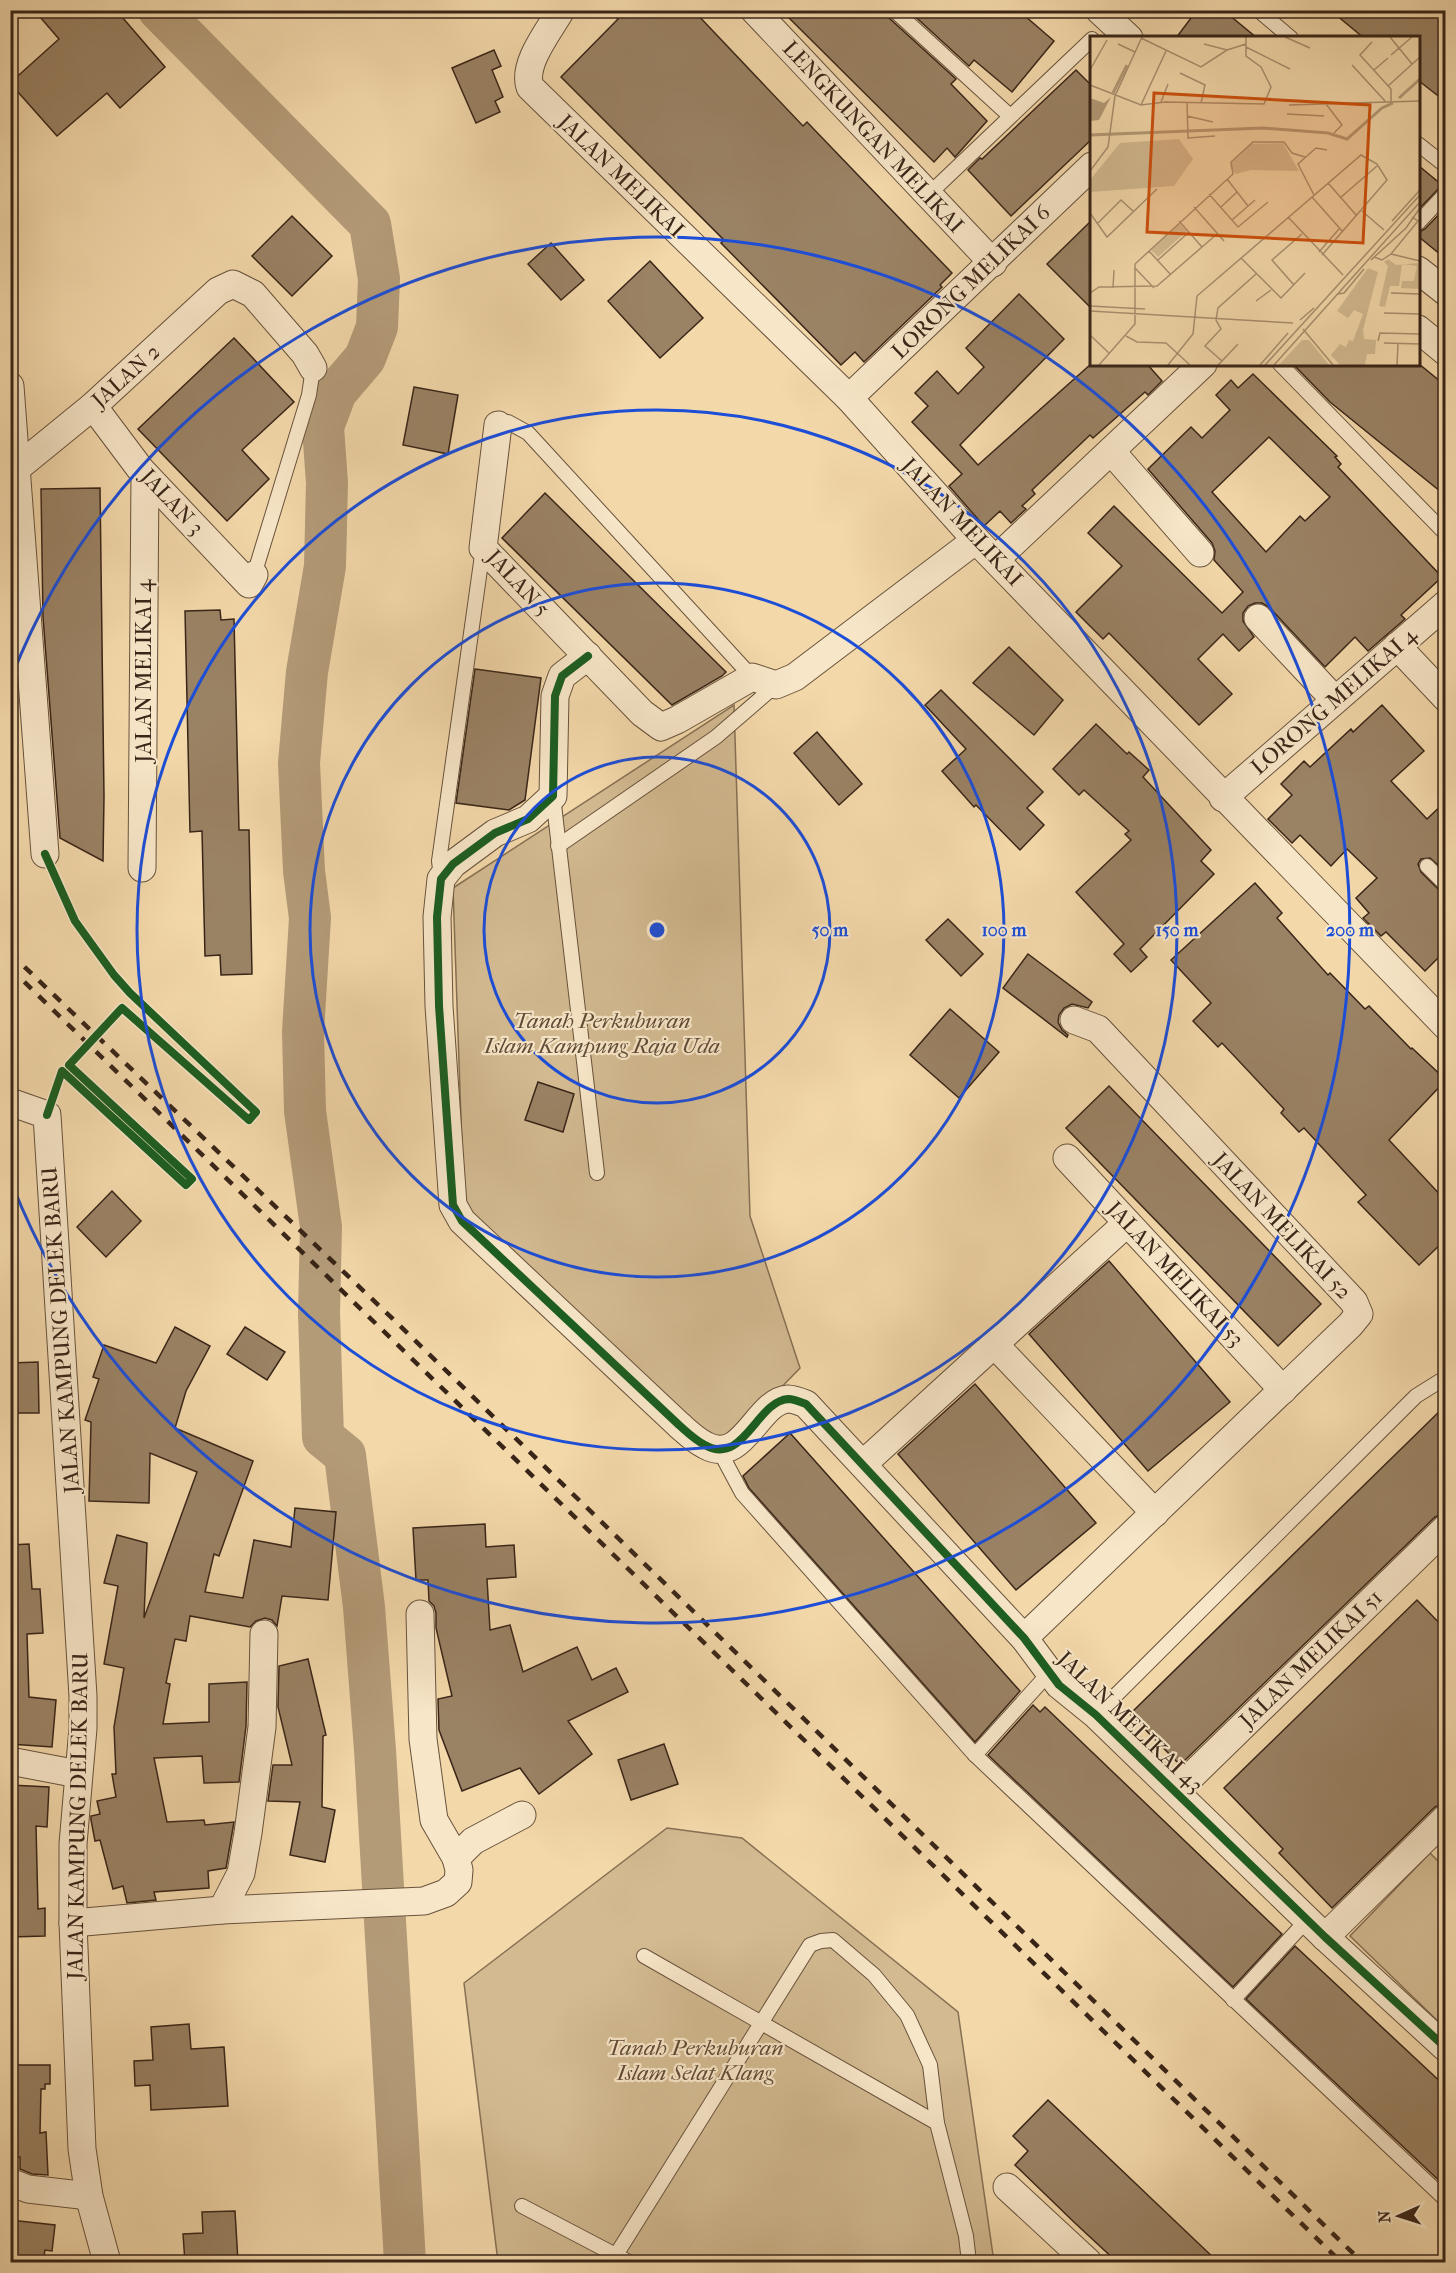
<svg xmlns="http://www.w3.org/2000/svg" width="1456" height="2273" font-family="'IM FELL French Canon',serif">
<rect width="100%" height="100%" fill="#f3d8aa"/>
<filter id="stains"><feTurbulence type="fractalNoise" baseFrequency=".00333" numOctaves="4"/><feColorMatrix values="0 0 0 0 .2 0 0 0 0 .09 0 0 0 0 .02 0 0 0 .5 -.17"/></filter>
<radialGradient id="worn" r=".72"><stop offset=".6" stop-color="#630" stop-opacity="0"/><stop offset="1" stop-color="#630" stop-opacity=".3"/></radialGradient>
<g fill="#d3ba91" stroke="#867054" stroke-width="1.5">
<path d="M 734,705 L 750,1216 L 800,1368 L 770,1399 L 724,1440 L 700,1434 L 464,1207 L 453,888 Z"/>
<path d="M 667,1828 L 742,1838 L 958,2012 L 994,2262 L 498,2262 L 464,1983 Z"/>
<path d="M 1430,1853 L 1445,1868 L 1445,2028 L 1350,1936 Z"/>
</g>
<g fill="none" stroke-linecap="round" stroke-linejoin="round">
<path stroke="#b49b78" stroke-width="42" d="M 159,10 L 370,224 L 379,279 L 377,327 L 365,358 L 336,392 L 323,427 L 327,483 L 325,566 L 307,672 L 299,763 L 304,871 L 310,918 L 303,1032 L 305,1111 L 321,1227 L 319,1313 L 323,1437 L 345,1455 L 364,1607 L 375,1750 L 405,2262"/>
</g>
<g fill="#9a8264" stroke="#392518" stroke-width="1.5" fill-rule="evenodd">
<path d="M 34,10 L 116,10 L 165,67 L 120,108 L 107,93 L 57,136 L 10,83 L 59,39 Z"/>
<path d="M 609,10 L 693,10 L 803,126 L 807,122 L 952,273 L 940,285 L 942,287 L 864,362 L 855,352 L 841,365 L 721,243 L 724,240 L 561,77 L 618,19 Z"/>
<path d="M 781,10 L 885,10 L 888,17 L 956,79 L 951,84 L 987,121 L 955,157 L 947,148 L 934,162 Z"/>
<path d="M 908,10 L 1018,10 L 1054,41 L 1012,92 L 974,60 L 969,66 Z"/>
<path d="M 1197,10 L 1223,10 L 1257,38 L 1176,38 Z"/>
<path d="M 1330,10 L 1446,10 L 1446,102 L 1419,81 L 1419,38 L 1364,38 Z"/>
<path d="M 494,50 L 501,66 L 492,70 L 503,97 L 495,101 L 500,112 L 476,123 L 452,68 Z"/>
<path d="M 1076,70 L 1092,86 L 1092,139 L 1011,216 L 968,170 L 980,158 L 982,159 Z"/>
<path d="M 1419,166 L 1442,185 L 1419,209 Z"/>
<path d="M 1446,207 L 1446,259 L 1419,237 L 1419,232 L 1425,229 Z"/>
<path d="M 292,216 L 332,256 L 292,296 L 252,256 Z"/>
<path d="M 1092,220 L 1092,309 L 1047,264 Z"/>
<path d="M 551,243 L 584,280 L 561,300 L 528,264 Z"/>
<path d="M 650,261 L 703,318 L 660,358 L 608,301 Z"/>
<path d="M 1019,294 L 1064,339 L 960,445 L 978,465 L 1091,364 L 1147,364 L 1162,381 L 1148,395 L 1145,392 L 1093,438 L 1090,435 L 1032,490 L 1035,494 L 1022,506 L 1026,509 L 1011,523 L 1000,511 L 984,526 L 949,486 L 962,474 L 912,422 L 928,406 L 915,393 L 937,371 L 958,394 L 984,367 L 966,348 Z"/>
<path d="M 234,338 L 294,402 L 242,450 L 269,479 L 227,521 L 138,429 Z"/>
<path d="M 1293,364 L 1419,364 L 1446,386 L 1446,496 L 1330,402 Z"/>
<path d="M 1253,374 L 1337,456 L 1335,457 L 1341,464 L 1338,467 L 1442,577 L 1401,615 L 1405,619 L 1368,651 L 1355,637 L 1325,667 L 1269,607 L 1262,603 L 1255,603 L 1248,606 L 1243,613 L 1243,621 L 1254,637 L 1239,651 L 1223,634 L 1198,659 L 1232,694 L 1199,725 L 1109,633 L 1103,639 L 1076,612 L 1122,566 L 1088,533 L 1114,506 L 1222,613 L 1243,592 L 1214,560 L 1215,551 L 1212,543 L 1148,469 L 1191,427 L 1202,438 L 1230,410 L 1216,395 L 1231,380 L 1238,388 ZM 1269,437 L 1330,497 L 1305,521 L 1300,516 L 1266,552 L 1212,492 Z"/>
<path d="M 414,387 L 458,395 L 448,454 L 403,445 Z"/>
<path d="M 100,488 L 104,797 L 103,861 L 60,838 L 43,617 L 41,489 Z"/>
<path d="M 545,493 L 726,672 L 722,676 L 672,705 L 502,538 Z"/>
<path d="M 220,610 L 221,620 L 234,619 L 239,830 L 249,830 L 252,974 L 221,975 L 220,955 L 205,956 L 202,831 L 190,832 L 185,611 Z"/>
<path d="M 1009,647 L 1063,700 L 1034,735 L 973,683 Z"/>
<path d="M 475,669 L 541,678 L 525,800 L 509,810 L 456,803 Z"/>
<path d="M 941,690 L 1043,792 L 1027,808 L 1044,825 L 1020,850 L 976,805 L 974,807 L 942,771 L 966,749 L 925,705 Z"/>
<path d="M 1382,705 L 1424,751 L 1391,781 L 1427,819 L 1446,801 L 1446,872 L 1430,858 L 1421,859 L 1418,864 L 1421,872 L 1440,891 L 1446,894 L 1446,950 L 1425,971 L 1386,932 L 1381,936 L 1363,918 L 1369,913 L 1356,898 L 1377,878 L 1347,849 L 1331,866 L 1300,835 L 1292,843 L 1268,819 L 1292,795 L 1281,784 L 1304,761 L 1310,767 L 1351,729 L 1353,732 Z"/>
<path d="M 1096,724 L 1127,754 L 1129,752 L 1149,770 L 1143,777 L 1211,850 L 1201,861 L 1214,874 L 1140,949 L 1147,957 L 1131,972 L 1114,954 L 1124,944 L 1076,892 L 1131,840 L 1125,834 L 1129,831 L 1084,790 L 1079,795 L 1053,769 Z"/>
<path d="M 817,732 L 862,784 L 839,805 L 794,753 Z"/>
<path d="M 1255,883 L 1282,913 L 1277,918 L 1328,975 L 1330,973 L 1365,1009 L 1369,1006 L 1411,1049 L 1412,1048 L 1446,1080 L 1389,1140 L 1446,1201 L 1446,1239 L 1419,1265 L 1358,1202 L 1366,1195 L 1304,1128 L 1299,1132 L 1281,1113 L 1284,1109 L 1222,1043 L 1218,1047 L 1193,1021 L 1211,1003 L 1171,960 Z"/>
<path d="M 948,919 L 983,954 L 961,976 L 926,940 Z"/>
<path d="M 1028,954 L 1092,1002 L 1088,1008 L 1072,1004 L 1064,1008 L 1059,1015 L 1058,1022 L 1062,1030 L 1068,1035 L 1067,1037 L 1003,988 Z"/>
<path d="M 950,1009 L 999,1052 L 959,1098 L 910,1055 Z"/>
<path d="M 538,1082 L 574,1094 L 563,1132 L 525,1120 Z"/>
<path d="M 1109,1086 L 1321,1304 L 1278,1346 L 1066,1128 Z"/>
<path d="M 112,1191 L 141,1221 L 106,1257 L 77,1227 Z"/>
<path d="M 1109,1261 L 1230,1402 L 1148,1471 L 1029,1334 Z"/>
<path d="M 175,1327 L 210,1346 L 186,1391 L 175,1428 L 253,1461 L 219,1556 L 214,1554 L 205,1592 L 243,1598 L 254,1540 L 291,1547 L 295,1508 L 336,1512 L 328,1600 L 282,1596 L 277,1626 L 272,1620 L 265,1618 L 256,1621 L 250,1627 L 190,1616 L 186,1641 L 175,1639 L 166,1683 L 170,1684 L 163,1724 L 209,1722 L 209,1684 L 247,1682 L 246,1726 L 239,1782 L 204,1783 L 202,1756 L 154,1758 L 167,1822 L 204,1820 L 205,1825 L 234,1822 L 226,1868 L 208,1871 L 209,1888 L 154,1892 L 156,1900 L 127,1903 L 123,1886 L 113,1889 L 100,1840 L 95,1841 L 91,1820 L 91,1816 L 100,1814 L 97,1801 L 116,1797 L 112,1774 L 116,1774 L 114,1727 L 124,1668 L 104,1664 L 118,1586 L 104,1583 L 117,1535 L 147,1543 L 144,1618 L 197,1472 L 150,1453 L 149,1503 L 89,1501 L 91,1422 L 85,1420 L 99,1379 L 93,1377 L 104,1345 L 156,1363 Z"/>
<path d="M 245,1327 L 285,1352 L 267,1380 L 227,1354 Z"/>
<path d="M 38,1362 L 39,1413 L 10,1413 L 10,1363 Z"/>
<path d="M 975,1384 L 1096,1523 L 1016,1590 L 898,1454 Z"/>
<path d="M 1446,1405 L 1446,1513 L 1435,1517 L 1180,1765 L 1130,1714 Z"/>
<path d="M 790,1433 L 1020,1691 L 975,1742 L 749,1488 L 743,1476 Z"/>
<path d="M 485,1524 L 486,1547 L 514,1545 L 516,1577 L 487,1579 L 490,1630 L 510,1625 L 523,1672 L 577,1647 L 592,1680 L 616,1668 L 628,1692 L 568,1721 L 592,1754 L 539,1794 L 520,1768 L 462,1791 L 439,1730 L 438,1699 L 452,1696 L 436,1628 L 436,1613 L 434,1606 L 429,1601 L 428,1580 L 416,1580 L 413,1528 Z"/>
<path d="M 29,1544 L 32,1589 L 40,1589 L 43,1633 L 27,1634 L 29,1697 L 56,1700 L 52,1747 L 10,1744 L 10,1545 Z"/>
<path d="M 1417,1600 L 1446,1630 L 1446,1803 L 1435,1807 L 1332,1908 L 1279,1853 L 1283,1849 L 1224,1788 Z"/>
<path d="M 308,1659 L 326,1735 L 323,1736 L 322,1807 L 335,1810 L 325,1862 L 290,1855 L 300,1802 L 268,1801 L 273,1765 L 292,1765 L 278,1707 L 279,1666 Z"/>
<path d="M 1033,1705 L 1040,1712 L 1045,1707 L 1282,1934 L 1233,1987 L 988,1755 Z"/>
<path d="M 664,1744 L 678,1784 L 631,1800 L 618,1760 Z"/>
<path d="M 10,1785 L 49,1787 L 47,1827 L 36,1826 L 38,1909 L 45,1908 L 45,1936 L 10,1937 Z"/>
<path d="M 1295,1946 L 1446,2087 L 1446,2187 L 1246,1999 Z"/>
<path d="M 189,2024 L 191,2049 L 224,2047 L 228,2106 L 151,2110 L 150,2085 L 135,2086 L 134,2061 L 153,2060 L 151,2027 Z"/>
<path d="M 10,2065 L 50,2065 L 50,2084 L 45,2084 L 45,2089 L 41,2089 L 40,2133 L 46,2132 L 48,2175 L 32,2174 L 20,2169 L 20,2157 L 10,2157 Z"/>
<path d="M 1048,2100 L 1155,2202 L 1218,2262 L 1117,2262 L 1076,2224 L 1015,2165 L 1028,2151 L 1013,2136 Z"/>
<path d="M 235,2211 L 238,2262 L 185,2262 L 183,2234 L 203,2233 L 202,2212 Z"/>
<path d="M 10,2220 L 55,2225 L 52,2251 L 45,2250 L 43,2262 L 10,2262 Z"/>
</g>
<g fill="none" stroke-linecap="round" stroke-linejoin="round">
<g stroke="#68523c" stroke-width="16">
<g id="service">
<path d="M 894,10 L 1010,116"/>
<path d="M 1258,10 L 1291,38"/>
<path d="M 1418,144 L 1446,166"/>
<path d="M 928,195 L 1092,39"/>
<path d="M 1418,223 L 1446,193"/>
<path d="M 1280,364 L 1446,534"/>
<path d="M 498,425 L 508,422 L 528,433 L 752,677"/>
<path d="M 254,575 L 309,395 L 313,368"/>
<path d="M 553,796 L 597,1173"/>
<path d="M 558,846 L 716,737 L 776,685"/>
<path d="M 1427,866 L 1446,885"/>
<path d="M 441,877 L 439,861 L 483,548"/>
<path d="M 719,1450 L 742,1493 L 975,1755 L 1446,2200"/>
<path d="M 1096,1715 L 1416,1396 L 1440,1381 L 1446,1384"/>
<path d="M 975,1755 L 1049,1673"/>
<path d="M 644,1956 L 937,2123 L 966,2236 L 969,2262"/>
<path d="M 1233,2000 L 1308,1919"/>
<path d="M 522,2206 L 629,2262"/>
<path d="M 616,2255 L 810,1945 L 821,1941 L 833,1940 L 874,1975 L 907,2015 L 930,2065 L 937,2123"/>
</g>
</g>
<g stroke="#68523c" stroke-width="29">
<g id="minor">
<path d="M 561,10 C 549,31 522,64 530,87 L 849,398 L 976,540 L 1446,1026"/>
<path d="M 754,10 L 993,263"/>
<path d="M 1099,10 L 1129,38"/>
<path d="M 1418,270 L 1446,292"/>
<path d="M 1418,329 L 1446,352"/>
<path d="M 10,386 L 45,854"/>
<path d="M 849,398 L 1092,166"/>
<path d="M 93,406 L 141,470 L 249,584 L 254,575"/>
<path d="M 498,425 L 483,548 L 642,713 L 661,727 L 677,720 L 752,677 L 776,685 L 795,677 L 976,540"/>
<path d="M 1111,451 L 1200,553"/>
<path d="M 17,468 L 93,406 L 218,291 L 233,284 L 253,294 L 305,354 L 313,368"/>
<path d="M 996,559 L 1203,364"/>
<path d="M 1258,618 L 1335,700"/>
<path d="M 1397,646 L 1446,698"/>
<path d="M 588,656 L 562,676 L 555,696 L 553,796 L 528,819 L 495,833 L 453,864 L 441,879 L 437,917 L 439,1006 L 453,1205 L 462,1221 L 679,1425 C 687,1432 695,1440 705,1445 C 743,1467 757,1401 788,1399 C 793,1399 801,1402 806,1404 L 1024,1638 L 1059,1685 L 1096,1715 L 1325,1937 L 1446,2048"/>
<path d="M 1223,798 L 1446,604"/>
<path d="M 142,868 L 145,475"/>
<path d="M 10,1102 L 47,1115 L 83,1696 L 83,1728 L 73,1844 L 73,1923 L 82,2149 L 89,2196 L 107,2262"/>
<path d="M 1067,1158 L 1283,1390"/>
<path d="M 994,1344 L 1155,1513"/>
<path d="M 863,1464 L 1127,1223"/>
<path d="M 1024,1638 L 1350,1325 L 1359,1314 L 1354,1302 L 1098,1029 L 1074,1020"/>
<path d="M 10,1761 L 78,1774"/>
<path d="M 1176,1791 L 1446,1528"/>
<path d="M 456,1858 L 473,1841 L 522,1815"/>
<path d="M 222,1910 L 241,1873 L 248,1833 L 262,1727 L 264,1634"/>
<path d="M 73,1923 L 222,1910 L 424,1901 L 446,1893 L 458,1882 L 459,1870 L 456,1858 L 434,1820 L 423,1739 L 420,1614"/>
<path d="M 1325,1937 L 1446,1818"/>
<path d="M 10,2182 L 28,2189 L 89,2196"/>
<path d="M 1007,2187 L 1088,2262"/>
</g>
</g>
<use href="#service" stroke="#f7e6c8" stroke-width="14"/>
<use href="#minor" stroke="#f7e6c8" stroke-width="27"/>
<g stroke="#392518" stroke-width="4.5" stroke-dasharray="10 10" stroke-linecap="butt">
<path d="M 10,953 L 394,1320 L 1362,2262"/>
<path d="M 10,968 L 1341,2262"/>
</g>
<g stroke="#f7e6c8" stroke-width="11">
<g id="cycleway">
<path d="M 588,656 L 562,676 L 555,696 L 553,796 L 528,819 L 495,833 L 453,864 L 441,879 L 437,917 L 439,1006 L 453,1205 L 462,1221 L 679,1425 C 687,1432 695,1440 705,1445 C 743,1467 757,1401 788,1399 C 793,1399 801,1402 806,1404 L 1024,1638 L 1059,1685 L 1096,1715 L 1325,1937 L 1446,2048"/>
<path d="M 45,854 L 75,921 L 114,975 L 130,993 L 256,1112 L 249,1120 L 122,1008 L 69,1065 L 192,1179 L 186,1185 L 62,1071 L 47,1115"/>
</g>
</g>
<use href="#cycleway" stroke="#1b5e20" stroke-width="8"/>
</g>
<g fill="none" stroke="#1d4ed8" stroke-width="3">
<circle cx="657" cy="930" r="173"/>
<circle cx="657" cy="930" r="347"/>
<circle cx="657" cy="930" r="520"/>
<path d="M12 676A693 693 0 1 1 12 1184"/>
</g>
<g text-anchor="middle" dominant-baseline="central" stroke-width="4.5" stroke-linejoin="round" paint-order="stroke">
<g font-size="22" fill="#392518" stroke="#f7e6c8">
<text transform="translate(873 137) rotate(47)">LENGKUNGAN MELIKAI</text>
<text transform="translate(621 176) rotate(44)">JALAN MELIKAI</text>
<text transform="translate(971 282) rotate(-44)">LORONG MELIKAI 6</text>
<text transform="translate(126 376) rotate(-42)">JALAN 2</text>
<text transform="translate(172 502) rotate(47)">JALAN 3</text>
<text transform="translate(962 522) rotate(47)">JALAN MELIKAI</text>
<text transform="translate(518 583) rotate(47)">JALAN 5</text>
<text transform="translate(144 671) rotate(-90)">JALAN MELIKAI 4</text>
<text transform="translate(1334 701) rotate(-41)">LORONG MELIKAI 4</text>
<text transform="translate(1282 1226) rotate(47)">JALAN MELIKAI 52</text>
<text transform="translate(1175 1274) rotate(47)">JALAN MELIKAI 53</text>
<text transform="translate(61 1330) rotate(-94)">JALAN KAMPUNG DELEK BARU</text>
<text transform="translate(1311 1659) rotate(-44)">JALAN MELIKAI 51</text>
<text transform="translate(1130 1722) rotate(44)">JALAN MELIKAI 43</text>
<text transform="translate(78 1816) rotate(-89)">JALAN KAMPUNG DELEK BARU</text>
</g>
<g font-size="22" font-style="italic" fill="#604a36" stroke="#f7e6c8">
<text x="602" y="1021">Tanah Perkuburan<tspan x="602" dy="25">Islam Kampung Raja Uda</tspan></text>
<text x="695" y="2048">Tanah Perkuburan<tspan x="695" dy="25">Islam Selat Klang</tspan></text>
</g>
</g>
<g transform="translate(1090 36)">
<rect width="330" height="330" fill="#f3d8aa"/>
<path d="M 89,103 L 103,123 L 84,150 L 0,156 L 0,144 L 30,107 ZM 193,107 L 209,135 L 161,134 L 146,138 L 141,133 L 140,128 L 161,108 ZM 89,187 L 97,195 L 68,221 L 61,214 ZM 298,223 L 306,229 L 330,227 L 330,253 L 311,252 L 312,245 L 324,245 L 327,230 L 312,228 L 309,250 L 300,250 L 295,271 L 289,270 L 298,230 L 294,226 ZM 278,232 L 288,236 L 273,294 L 274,303 L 286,304 L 285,318 L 277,318 L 275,329 L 250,329 L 241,319 L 250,308 L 256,311 L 259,304 L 263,305 L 273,278 L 264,274 L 258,282 L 247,275 ZM 212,304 L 219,304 L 239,329 L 189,329 Z" fill="#d3ba91"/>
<path d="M 21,61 L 9,84 L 0,85 L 0,62 L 14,67 Z" fill="#b49b78"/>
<path fill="none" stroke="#b49b78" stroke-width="3" d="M 23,57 L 37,29M 309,62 L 330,43M 0,99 L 173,92 L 238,97 L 257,103 L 292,72 L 303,67"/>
<path fill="none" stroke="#a99070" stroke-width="1.5" d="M 195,1 L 220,12M 300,1 L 322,28M 51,2 L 111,31 L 137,14 L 156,8M 282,6 L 270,19 L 301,53 L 301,65M 28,8 L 45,16M 114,8 L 137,14M 156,11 L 200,33M 301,19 L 322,1M 262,29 L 295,65M 0,34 L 17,4M 284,34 L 298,22M 90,37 L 115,49 L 111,67M 0,49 L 51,69 L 75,66 L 174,68 L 181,51 L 171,31 L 156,20 L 156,1M 298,50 L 330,21M 71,66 L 78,48M 97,66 L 98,102 L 125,100M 236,68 L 252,89 L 244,97M 51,69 L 76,15M 199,69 L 330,65M 197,78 L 234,80M 97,80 L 123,86M 0,135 L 18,111 L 25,60 L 52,1M 137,143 L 158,170M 238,147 L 267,180M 119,158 L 148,191 L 178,166M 224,159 L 208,128 L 226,112 L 237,114M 222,161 L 253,196M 250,162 L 287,130M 104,171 L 134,205M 131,171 L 147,156M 272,175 L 294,194M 0,177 L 17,201 L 67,153M 198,181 L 253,239M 142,184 L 165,164M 89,185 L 112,211M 302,185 L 330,154M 7,188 L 31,164 L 44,176M 59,215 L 81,239M 229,216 L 249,193M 301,218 L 330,225M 284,221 L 292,224 L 301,218 L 328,185 L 322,181M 151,222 L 191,262 L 215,237M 68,224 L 99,196M 281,224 L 316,192 L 330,172M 45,232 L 64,252M 204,249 L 182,224 L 212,198M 23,252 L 24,234M 0,257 L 9,251 L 67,250 L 127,198M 301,257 L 330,258M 248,258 L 254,257 L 274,233M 166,265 L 181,254M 0,270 L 55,273M 0,275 L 203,287M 294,277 L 330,278M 210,284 L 224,272M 213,293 L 243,329M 0,299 L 19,317M 36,300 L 47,306 L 76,307 L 100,329M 288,305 L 290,297 L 330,298M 294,307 L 330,308M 132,325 L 148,308M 9,329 L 45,288 L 45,228 L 143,138 L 141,126 L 163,106 L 194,106 L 202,117 L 215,121M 78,329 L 103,298 L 107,260 L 271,119 L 287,128 L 297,144 L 232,219M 128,329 L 132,325 L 115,310 L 131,293 L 126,284 L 128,272 L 166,238M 170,329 L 198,297M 175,329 L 330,159M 184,329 L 330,166M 307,329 L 308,307"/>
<path fill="#ce510e" fill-opacity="0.15" stroke="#ce510e" stroke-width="3" d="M 64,57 L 280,69 L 273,207 L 57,196 Z"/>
<rect width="330" height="330" fill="none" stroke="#392518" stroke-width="3"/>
</g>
<circle cx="657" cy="930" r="9" fill="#1d4ed8" stroke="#f7e6c8" stroke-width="3"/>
<g font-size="18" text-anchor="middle" font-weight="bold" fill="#1d4ed8" stroke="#f7e6c8" stroke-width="4.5" stroke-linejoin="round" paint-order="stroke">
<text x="830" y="936">50 m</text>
<text x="1004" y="936">100 m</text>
<text x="1177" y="936">150 m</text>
<text x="1350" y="936">200 m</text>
</g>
<rect width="1456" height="2273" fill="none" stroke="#f3d8aa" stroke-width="36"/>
<rect x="12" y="12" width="1432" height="2249" fill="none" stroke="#392518" stroke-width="3"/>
<rect x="18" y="18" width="1420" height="2237" fill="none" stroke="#392518" stroke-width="1.5"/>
<g transform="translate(1399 2216) rotate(267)" stroke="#f7e6c8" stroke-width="4.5" paint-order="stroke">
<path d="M0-4.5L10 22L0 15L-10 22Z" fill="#392518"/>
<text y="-9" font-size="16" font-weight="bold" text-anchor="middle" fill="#392518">N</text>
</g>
<rect width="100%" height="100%" filter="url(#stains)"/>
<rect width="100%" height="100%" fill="url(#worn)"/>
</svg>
